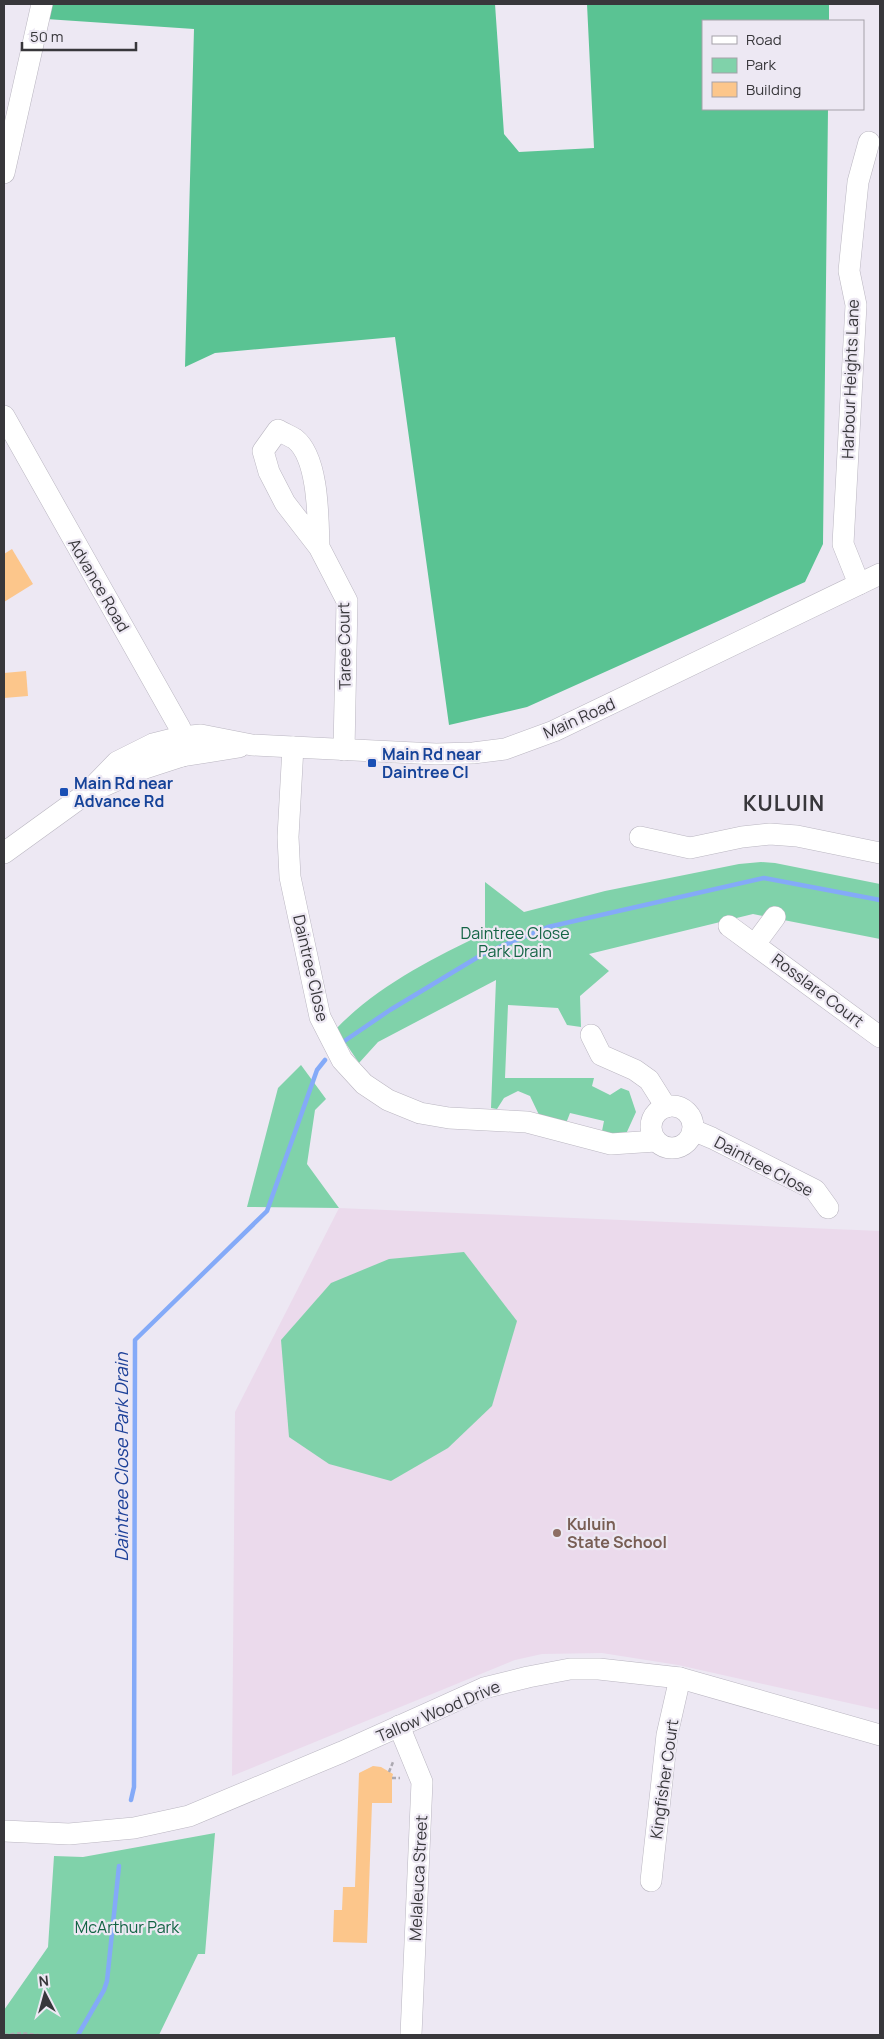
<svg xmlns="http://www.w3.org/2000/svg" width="884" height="2039" font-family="Manrope,sans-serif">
<rect width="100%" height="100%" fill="#ede8f3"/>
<path fill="#ebdaec" d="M 339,1208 L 880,1231 L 880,1710 L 678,1665 L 602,1653 L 542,1654 L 515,1660 L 232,1776 L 235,1412 Z"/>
<g fill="#80d2aa">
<path d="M 761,862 L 775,863 L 880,884 L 880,939 L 753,914 L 589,954 L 609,971 L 580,996 L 581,1027 L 567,1025 L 558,1008 L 508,1005 L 505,1078 L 594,1078 L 592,1086 L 610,1095 L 621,1088 L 629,1091 L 636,1112 L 626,1134 L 601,1136 L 604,1121 L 570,1113 L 565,1126 L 541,1119 L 530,1096 L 518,1091 L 504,1098 L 497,1109 L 491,1108 L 496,980 L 378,1042 L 359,1063 L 336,1029 C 377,986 432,959 485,933 L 485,882 L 524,912 L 605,891 L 739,864 Z"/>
<path d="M 301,1065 L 326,1099 L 315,1110 L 307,1164 L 339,1208 L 247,1207 L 278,1088 Z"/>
<path d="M 464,1252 L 517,1321 L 492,1406 L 448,1448 L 391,1481 L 329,1464 L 289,1437 L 281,1340 L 331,1283 L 389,1259 Z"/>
<path d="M 215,1833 L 205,1954 L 198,1954 L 159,2035 L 4,2035 L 4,2010 L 48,1947 L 54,1856 L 83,1857 Z"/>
</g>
<path fill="#5ac393" d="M 51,4 L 495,4 L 504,134 L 519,152 L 594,148 L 587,4 L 829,4 L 829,21 L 703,21 L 703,109 L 828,109 L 823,544 L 805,582 L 527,707 L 449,725 L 395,337 L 215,353 L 185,367 L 194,29 L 46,19 Z"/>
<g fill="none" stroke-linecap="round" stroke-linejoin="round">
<g stroke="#84aaf8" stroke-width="4.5">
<path d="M 343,1042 L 390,1010 L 483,954 L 548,927 L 764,878 L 880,900"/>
<path d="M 131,1800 L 134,1787 L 135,1340 L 267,1211 L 317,1070 L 325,1060"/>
<path d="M 78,2035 L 104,1990 L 107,1981 L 119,1866"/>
</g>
</g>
<g fill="#fcc68b">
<path d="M 12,549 L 33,584 L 4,602 L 4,554 Z"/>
<path d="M 26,671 L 28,696 L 4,698 L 4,673 Z"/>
<path d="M 373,1766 L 381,1767 L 393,1774 L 392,1778 L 392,1803 L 372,1803 L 367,1943 L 333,1942 L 334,1910 L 342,1910 L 343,1887 L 355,1887 L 359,1773 Z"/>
</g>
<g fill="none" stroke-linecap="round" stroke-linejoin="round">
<g stroke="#bab6c1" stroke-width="22">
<g id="minor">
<path d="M 4,173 L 42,4"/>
<path d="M 4,416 L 180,728 L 182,756"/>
<path d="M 319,547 C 318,519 319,458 295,439 C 290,436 283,433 278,430 L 263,451 L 269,472 L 285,503 L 319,547 L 347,601 L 344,750"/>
<path d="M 859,584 L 843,544 L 856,305 L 849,271 L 858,182 L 869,142"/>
<path d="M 293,747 L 288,837 L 290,877 L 320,1017 L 342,1060 L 364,1084 L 388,1100 L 420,1113 L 449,1118 L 527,1122 L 611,1144 L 656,1141"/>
<path d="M 97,789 L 142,769 L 182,756 L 239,747"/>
<path d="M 640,837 L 690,848 L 742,837 L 770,834 L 797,836 L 880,853"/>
<path d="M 4,853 L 87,793 L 117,762 L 153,744 L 181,737 L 201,735 L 252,745 L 293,747 L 436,754 L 473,753 L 505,749 L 554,731 L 880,574"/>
<path d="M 729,926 L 880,1037"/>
<path d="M 755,944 L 775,917"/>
<path d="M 591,1035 L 601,1055 L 635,1070 L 649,1080 L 666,1107"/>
<circle cx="672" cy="1127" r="21"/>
<path d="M 693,1130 L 712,1138 L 815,1190 L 828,1208"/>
<path d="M 399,1726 L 422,1782 L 411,2035"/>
<path d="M 4,1831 L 69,1834 L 134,1828 L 189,1816 L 342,1752 L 484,1688 L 528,1677 L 570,1669 L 599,1669 L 680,1678 L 880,1735"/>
<path d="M 651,1881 L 667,1735 L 680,1678"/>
</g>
</g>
<g stroke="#aca9b1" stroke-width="2.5" stroke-dasharray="4 2.5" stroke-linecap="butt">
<path d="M 389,1772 L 393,1762"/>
<path d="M 392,1778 L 400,1778"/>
<path d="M 4,2035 L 22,2033 L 39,2035"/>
</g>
<use href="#minor" stroke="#fff" stroke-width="21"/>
</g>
<g fill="#1a4fb4" stroke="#ede8f3" stroke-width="2">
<rect x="367" y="758" width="10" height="10" rx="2.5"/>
<rect x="59" y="787" width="10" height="10" rx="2.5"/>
</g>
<circle fill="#8d6e63" stroke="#ede8f3" stroke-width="2" cx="557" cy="1533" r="5"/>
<g text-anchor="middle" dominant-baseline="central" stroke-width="4.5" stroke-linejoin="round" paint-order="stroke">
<g font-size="16" fill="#38373b" stroke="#ede8f3">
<text transform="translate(850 379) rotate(-88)">Harbour Heights Lane</text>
<text transform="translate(99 585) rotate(60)">Advance Road</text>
<text transform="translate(344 646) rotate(-91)">Taree Court</text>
<text transform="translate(579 718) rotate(-24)">Main Road</text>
<text transform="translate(311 968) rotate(77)">Daintree Close</text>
<text transform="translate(818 990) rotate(37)">Rosslare Court</text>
<text transform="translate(764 1166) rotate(28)">Daintree Close</text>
<text transform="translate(438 1711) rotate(-23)">Tallow Wood Drive</text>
<text transform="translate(664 1779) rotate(-82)">Kingfisher Court</text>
<text transform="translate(418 1878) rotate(-87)">Melaleuca Street</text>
</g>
<g font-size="16" font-weight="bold" fill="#164399" stroke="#ede8f3" text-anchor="start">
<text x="382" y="754">Main Rd near<tspan x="382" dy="18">Daintree Cl</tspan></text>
<text x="74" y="783">Main Rd near<tspan x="74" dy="18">Advance Rd</tspan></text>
</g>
<g font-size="16" fill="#146445" stroke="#ede8f3">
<text x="515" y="933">Daintree Close<tspan x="515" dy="18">Park Drain</tspan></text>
<text x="127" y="1927">McArthur Park</text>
</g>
<g font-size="16" font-weight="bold" fill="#785e54" stroke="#ede8f3" text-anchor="start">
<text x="567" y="1524">Kuluin<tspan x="567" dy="18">State School</tspan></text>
</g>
<g font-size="18" font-style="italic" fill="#1d4199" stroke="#ede8f3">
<text transform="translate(121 1457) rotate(-90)">Daintree Close Park Drain</text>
</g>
<g font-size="21" font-weight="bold" letter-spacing="1" fill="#38373b" stroke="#ede8f3">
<text x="784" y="803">KULUIN</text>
</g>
</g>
<rect width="884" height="2039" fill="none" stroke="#38373b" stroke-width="10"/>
<rect x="702" y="20" width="162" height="90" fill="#ede8f3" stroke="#a5a1a9"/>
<rect x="712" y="36" width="25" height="8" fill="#ffffff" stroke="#a5a1a9"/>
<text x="746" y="45" font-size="15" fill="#38373b">Road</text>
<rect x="712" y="58" width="25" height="15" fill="#80d2aa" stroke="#a5a1a9"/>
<text x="746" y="70" font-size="15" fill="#38373b">Park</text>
<rect x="712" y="82" width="25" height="15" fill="#fcc68b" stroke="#a5a1a9"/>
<text x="746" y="95" font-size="15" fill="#38373b">Building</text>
<g transform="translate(45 1994) rotate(354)" stroke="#ede8f3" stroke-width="4" paint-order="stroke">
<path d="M0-4L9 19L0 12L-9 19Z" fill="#38373b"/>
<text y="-8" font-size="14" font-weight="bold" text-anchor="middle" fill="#38373b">N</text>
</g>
<path d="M22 42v8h114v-8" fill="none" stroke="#38373b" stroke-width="2.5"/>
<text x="30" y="42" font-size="15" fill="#38373b" stroke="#ede8f3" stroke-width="4" paint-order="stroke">50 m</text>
</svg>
